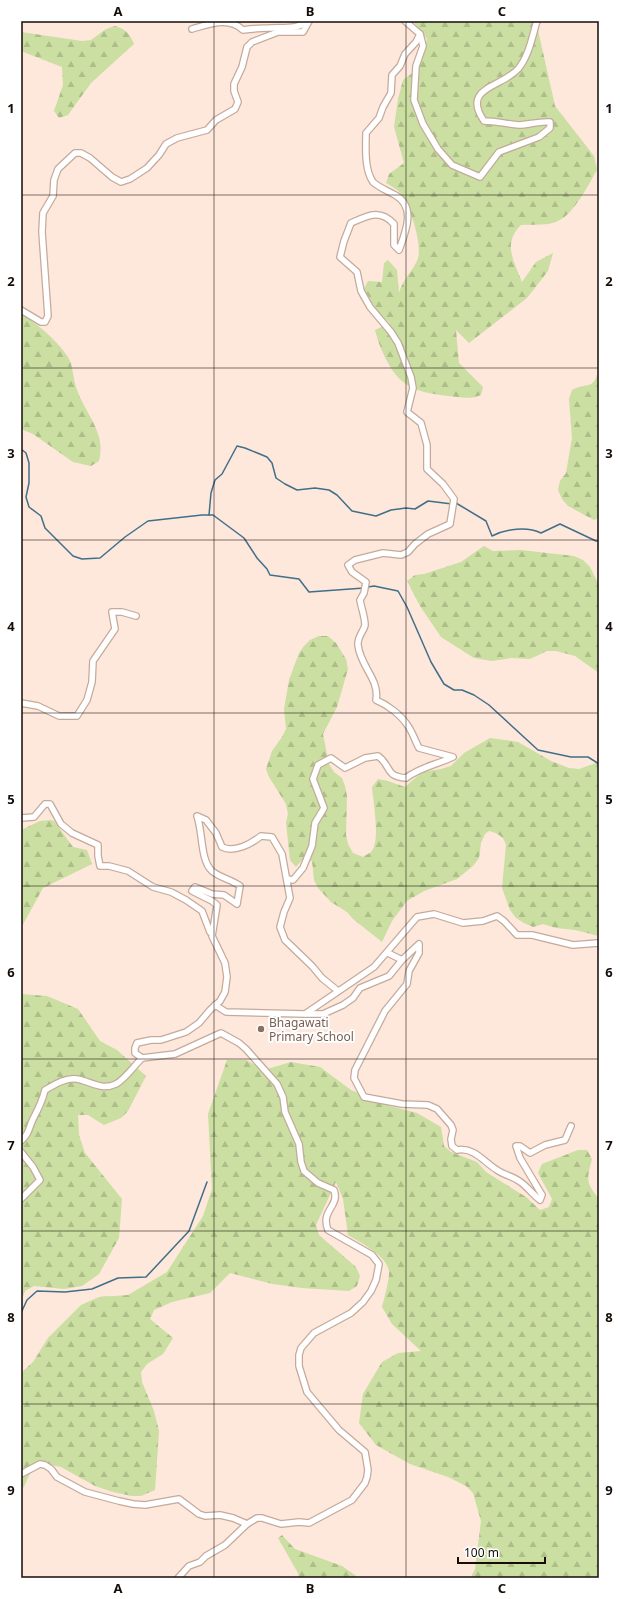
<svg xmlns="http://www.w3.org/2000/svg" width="620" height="1599" font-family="'Noto Sans',sans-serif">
<defs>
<pattern id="forest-firs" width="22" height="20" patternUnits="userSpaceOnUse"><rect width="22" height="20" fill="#cadfa1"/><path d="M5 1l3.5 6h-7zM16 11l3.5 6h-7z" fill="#adbe89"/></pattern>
</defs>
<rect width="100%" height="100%" fill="#fee7db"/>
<g fill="url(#forest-firs)">
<path d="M 413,21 L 536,21 L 555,106 L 594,156 L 597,170 C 588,185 573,217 555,222 C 546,226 532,224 521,225 C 502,244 514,261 522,282 L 536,262 L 553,253 L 548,271 L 527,298 L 469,343 L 456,330 L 459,363 L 483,387 L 481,395 C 469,400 461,397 448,396 C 433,394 414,392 402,381 C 389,370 379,346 375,330 L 390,323 L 379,314 L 364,289 L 368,281 L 382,282 L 384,263 L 388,260 L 397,270 L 399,293 C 402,281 411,273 417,261 C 424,246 410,207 401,194 C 397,189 391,186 386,183 L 389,174 L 404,163 L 394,127 L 398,99 L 403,80 L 419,68 L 427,39 Z"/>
<path d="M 115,26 C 126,29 130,34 134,44 L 91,83 L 68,115 L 59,118 L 54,111 L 63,85 L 62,67 L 21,51 L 21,32 L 82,41 L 91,40 L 106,29 Z"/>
<path d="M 21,313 C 39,326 55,338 68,357 C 73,365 73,378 76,387 C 84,413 107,432 99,461 L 91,466 L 73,462 L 33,434 L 21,429 Z"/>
<path d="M 599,368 L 599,518 L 594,520 L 568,506 L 562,499 L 558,490 L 560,481 L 566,473 L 572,438 L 569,399 L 572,390 C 589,381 593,392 599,368 Z"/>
<path d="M 484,546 L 493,551 L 521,550 L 574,556 L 583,560 L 590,567 L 599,585 L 599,673 L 575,656 L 556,651 L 547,651 L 530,659 L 511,658 L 492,661 L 474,658 L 441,637 L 420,606 L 407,581 L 415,575 L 424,574 L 461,562 Z"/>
<path d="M 319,636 L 328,636 L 336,643 L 346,659 L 348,669 L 337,707 L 323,734 L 329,764 L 334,772 L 342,778 L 345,786 L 347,796 L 346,835 L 348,844 L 353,853 L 363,857 C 365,855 369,854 371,852 C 381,842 373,801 372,787 L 378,779 L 388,781 L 405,787 L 422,772 L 441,769 L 451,766 L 464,753 L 490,738 L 518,742 L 551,761 L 569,768 L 579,769 L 599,762 L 599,936 L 575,930 L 556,928 L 543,924 L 533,927 L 524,923 L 516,918 L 510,910 L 502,888 L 506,845 C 504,836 497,833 489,831 L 485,834 L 481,843 L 479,858 L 473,866 L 457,879 L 424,891 L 407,901 L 392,921 L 382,942 L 353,919 L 347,912 L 331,902 L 318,888 L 314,880 L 312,861 L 302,860 L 296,867 L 290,860 L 286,823 L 288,814 L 286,804 L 269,777 L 266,769 L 272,751 L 282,737 L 286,729 L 284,709 L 289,680 L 299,653 L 304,646 L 310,640 Z"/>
<path d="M 50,820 L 54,821 L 73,847 L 87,850 L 92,864 L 43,888 L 21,928 L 21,830 L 40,821 Z"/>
<path d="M 21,994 L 47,996 L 78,1009 L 100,1041 L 117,1050 L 146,1076 L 128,1111 L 121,1118 L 104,1125 L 88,1115 L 78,1115 L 79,1135 L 85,1153 L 122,1199 L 119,1238 L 99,1274 L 82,1286 L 64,1289 L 34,1286 L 25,1291 L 21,1302 Z"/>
<path d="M 227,1060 L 246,1060 L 264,1070 L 291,1062 L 320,1067 L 351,1090 L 390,1106 L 417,1113 L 441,1127 L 444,1146 L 451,1152 L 477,1162 L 486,1172 L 526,1197 L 540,1210 L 549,1207 L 552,1199 L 538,1173 L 542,1164 L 578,1150 L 587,1150 L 592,1159 C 587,1179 585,1182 599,1199 L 599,1578 L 469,1578 L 471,1577 L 475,1569 L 481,1521 L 473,1493 L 466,1486 L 448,1477 L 410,1464 L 376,1445 L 359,1423 L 363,1394 L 382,1362 L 398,1353 L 421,1351 L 392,1324 L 382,1307 C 384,1299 390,1278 389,1271 C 387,1256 360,1242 348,1235 L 343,1199 L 336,1182 L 316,1225 L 319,1235 L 356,1267 L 360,1276 L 357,1286 L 349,1291 L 302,1288 L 273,1284 L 230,1273 L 210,1293 L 172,1302 L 154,1310 L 150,1319 L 173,1338 L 163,1354 L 147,1364 L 141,1372 L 142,1382 L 154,1411 L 159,1431 L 155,1490 L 141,1496 L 132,1496 L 113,1492 L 95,1486 L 61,1467 L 36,1462 L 21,1492 L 21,1373 L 33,1362 L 48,1338 L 81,1305 L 99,1297 L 128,1295 L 167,1272 L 203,1216 L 212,1189 L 208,1114 Z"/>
<path d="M 282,1535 L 295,1549 L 342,1566 L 359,1578 L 299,1578 L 298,1573 L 278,1538 Z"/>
</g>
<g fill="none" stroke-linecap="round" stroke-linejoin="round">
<g stroke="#406f89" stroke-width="1.5">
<path d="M 21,449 L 26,453 L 29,463 L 29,483 L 26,497 L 29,507 L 41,516 L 45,528 L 73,556 L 82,559 L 100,558 L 125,537 L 148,521 L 202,515 L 213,515 L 244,538 L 257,558 L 267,569 L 270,575 L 299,579 L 309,592 L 364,588"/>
<path d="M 456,503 L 486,521 L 492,536 C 506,529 527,526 541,533 L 560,524 L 596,541 L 599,541"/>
<path d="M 209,515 L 211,493 L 215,480 L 222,474 L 237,446 L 245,448 L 267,457 L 272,463 L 276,478 L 285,484 L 297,490 L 315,488 L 329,490 L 337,495 L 352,511 L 376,516 L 391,510 L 406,508 L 415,509 L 428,501 L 452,504"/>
<path d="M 368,587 L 374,586 L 398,591 L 407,607 L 431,662 L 444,684 L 454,690 L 462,690 L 474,695 L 489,705 L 538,750 L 571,757 L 588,757 L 599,764"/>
<path d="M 21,1313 L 27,1300 L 37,1291 L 65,1292 L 92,1289 L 118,1278 L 146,1277 L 189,1231 L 207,1182"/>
</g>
<g stroke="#c5aa9b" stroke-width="8">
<g id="minor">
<path d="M 192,29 C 209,24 229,16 243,30 C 251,29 260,28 269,28 C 283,27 296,30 309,21"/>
<path d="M 420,34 L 423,46 L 416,66 L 414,100 L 423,124 L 438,149 L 452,165 L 480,177 L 499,152 L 539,137 L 550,128 L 550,122 C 539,121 528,125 519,125 C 507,124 496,121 484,121 C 461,87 501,88 518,69 C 529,56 532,37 537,21"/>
<path d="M 21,310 L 41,322 L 45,322 L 48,316 L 42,232 L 43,213 L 53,196 L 54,180 L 58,169 L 75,153 L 81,153 L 90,158 L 112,177 L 121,182 L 130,179 L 147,168 L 159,155 L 166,144 L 177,138 L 207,130 L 216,120 L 235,109 L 238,102 L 234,91 L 234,84 L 242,67 L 247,47 L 252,42 L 278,32 L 303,32 L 309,21"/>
<path d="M 21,703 L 38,706 L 59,716 L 77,716 L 87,700 L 92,682 L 93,661 L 115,629 L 112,612 L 122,612 L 136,616"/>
<path d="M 21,818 L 34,817 L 45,804 L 50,804 L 61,824 L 72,833 L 98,845 L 98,856 L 100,866 L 109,866 L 128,871 L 153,887 L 171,892 L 186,900 L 202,911 L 210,932"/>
<path d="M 287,879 L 293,880 L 303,868 L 312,846 L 315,823 L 324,808 L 313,779 L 318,765 L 331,758 L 345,768 L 365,758 L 378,756 C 392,766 384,776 406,778 C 420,767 436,765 453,757 L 419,748 C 415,741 413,733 408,726 C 401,715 388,705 376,700 C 380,680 360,666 358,645 C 357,637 364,631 365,625 C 365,617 361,607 360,600 L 364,593 L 366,582 L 352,572 L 348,565 L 355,560 L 383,553 L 401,555 L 408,552 L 415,544 L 428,534 L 450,524 L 454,499 L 443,484 L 427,469 L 427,445 L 421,423 L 407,412 L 413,388 L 411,377 L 398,343 L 391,332 L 370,307 L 361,291 L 357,272 L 340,257 L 344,241 L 351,223 C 369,215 380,209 394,224 L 394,245 L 399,250 C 405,233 417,207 395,195 C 388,191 378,187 373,182 C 364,169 366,148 366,133 L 379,118 L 383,107 L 391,93 L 392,75 L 400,66 L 405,54 L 416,42 L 420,34 L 405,21"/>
<path d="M 388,953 L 402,960 L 419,944 L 419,953 L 409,971 L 407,984 L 385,1011 L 355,1070 L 354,1078 L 364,1097 L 402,1104 L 428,1105 L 437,1109 L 451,1125 L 453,1130 L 451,1139 L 452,1146 L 457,1150 C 474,1147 484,1162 497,1170 C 504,1175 512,1176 519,1181 C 527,1186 532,1194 540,1200 L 542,1195 L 520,1158 L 516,1146 L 520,1146 L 530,1153 L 545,1145 L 565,1140 L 571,1126"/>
<path d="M 215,1005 L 226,1012 L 305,1014 L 374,967 L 417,917 L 434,914 L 463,923 L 483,921 L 497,916 L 504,921 L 517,935 L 532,935 L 573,945 L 598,943 L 599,944"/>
<path d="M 306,1014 L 323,1014 L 343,1005 L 353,998 L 360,988 L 389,976 L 402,960"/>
<path d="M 21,1141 C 30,1132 28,1130 33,1119 C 39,1108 42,1102 45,1090 C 54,1085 66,1077 77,1079 C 90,1081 101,1091 116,1084 C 125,1079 134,1066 142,1058"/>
<path d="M 21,1152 L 33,1167 L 40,1180 L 21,1199"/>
<path d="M 21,1474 L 40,1464 L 45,1465 L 51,1469 L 57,1477 L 85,1492 L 119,1501 L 133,1504 L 145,1505 L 179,1499 L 199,1514 L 205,1516 L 220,1515 L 233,1518 L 247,1524"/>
<path d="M 178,1578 L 189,1566 L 200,1562 L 206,1556 L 225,1545 L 247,1524 L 257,1518 L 262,1518 L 281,1524 L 299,1522 L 309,1523 L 352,1500 L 365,1483 L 367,1477 L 368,1470 L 365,1452 L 339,1430 L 307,1392 L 299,1366 L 299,1355 L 301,1348 L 314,1333 L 351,1313 L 363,1302 L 371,1291 L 376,1280 L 379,1264 L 372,1255 L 328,1230 C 320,1210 340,1207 334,1190 L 318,1183 L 304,1171 L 301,1162 L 299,1144 L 285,1112 L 283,1097 L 277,1084 L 246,1049 L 239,1043 L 221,1033 L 175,1054 L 142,1058 L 135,1053 L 135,1048 L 137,1043 L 151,1040 L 161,1040 L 186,1032 L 199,1023 L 210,1010 L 220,1001 L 225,992 L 227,977 L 225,963 L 212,936 L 217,905 L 212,901 L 192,891 L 195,887 L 212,894 L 224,895 L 237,904 L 240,886 C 231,879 220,878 212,871 C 200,860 203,832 197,816 L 206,820 L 216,833 L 222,847 C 234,853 251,844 261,836 L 272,837 L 282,854 L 290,898 L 284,912 L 280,927 L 285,940 L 312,966 L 322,978 L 338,991"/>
</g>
</g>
<use href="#minor" stroke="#fff" stroke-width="5.5"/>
</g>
<path fill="none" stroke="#160d08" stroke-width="1" stroke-opacity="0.55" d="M 214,21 L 214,1578M 406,21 L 406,1578M 21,195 L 599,195M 21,368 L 599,368M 21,540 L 599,540M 21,713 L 599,713M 21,886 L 599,886M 21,1059 L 599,1059M 21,1231 L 599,1231M 21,1404 L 599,1404"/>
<circle fill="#8d6e63" stroke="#fff" stroke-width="1.5" cx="261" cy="1029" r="4"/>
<g text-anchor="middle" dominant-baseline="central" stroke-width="4" stroke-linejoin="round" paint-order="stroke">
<g font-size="12" fill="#785e54" stroke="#fff" text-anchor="start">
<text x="269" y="1022">Bhagawati<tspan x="269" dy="14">Primary School</tspan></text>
</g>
</g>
<rect width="620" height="1599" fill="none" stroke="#ffffff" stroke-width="44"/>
<path d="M458 1557v6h87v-6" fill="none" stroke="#160d08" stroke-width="2"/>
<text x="464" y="1557" font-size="12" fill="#160d08" stroke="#ffffff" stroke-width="3" paint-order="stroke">100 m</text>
<rect x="22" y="22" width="576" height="1555" fill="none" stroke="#160d08" stroke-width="1.5"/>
<g font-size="13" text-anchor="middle" font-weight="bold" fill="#160d08">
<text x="118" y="16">A</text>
<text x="310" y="16">B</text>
<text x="502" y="16">C</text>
<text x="11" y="113">1</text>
<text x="609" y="113">1</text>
<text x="11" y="286">2</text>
<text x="609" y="286">2</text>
<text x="11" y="458">3</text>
<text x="609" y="458">3</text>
<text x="11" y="631">4</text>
<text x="609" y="631">4</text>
<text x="11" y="804">5</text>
<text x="609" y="804">5</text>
<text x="11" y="977">6</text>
<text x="609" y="977">6</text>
<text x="11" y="1150">7</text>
<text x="609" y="1150">7</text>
<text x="11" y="1322">8</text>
<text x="609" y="1322">8</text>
<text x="11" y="1495">9</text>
<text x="609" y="1495">9</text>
<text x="118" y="1593">A</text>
<text x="310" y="1593">B</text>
<text x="502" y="1593">C</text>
</g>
</svg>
